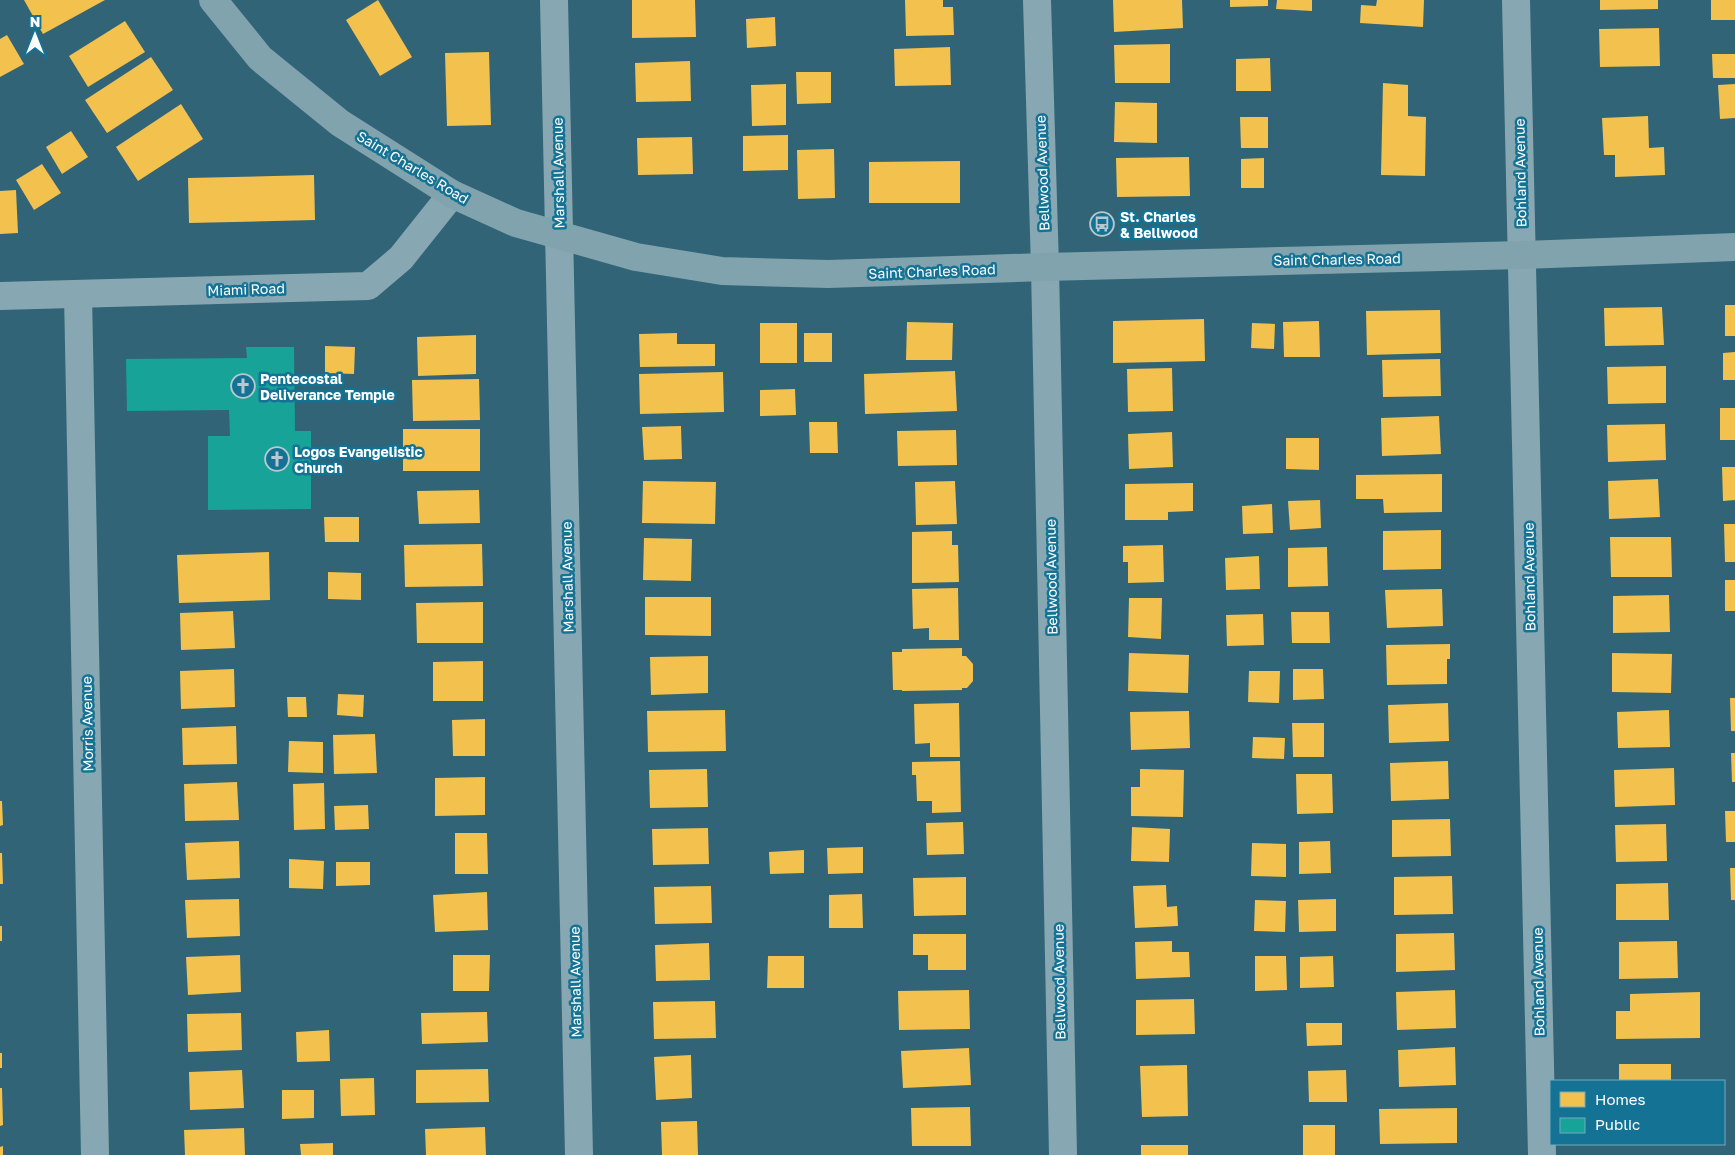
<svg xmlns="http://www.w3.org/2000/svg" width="1735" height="1155" font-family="'Golos Text',sans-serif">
<rect width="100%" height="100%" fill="#316477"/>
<g fill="#f2c14e">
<path d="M 24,0 L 105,0 L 43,34 Z"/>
<path d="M 378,0 L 412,57 L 380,76 L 346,20 Z"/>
<path d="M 632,0 L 695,0 L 696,37 L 632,38 Z"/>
<path d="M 905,0 L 943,0 L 943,7 L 953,7 L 954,35 L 906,36 Z"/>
<path d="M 1113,0 L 1182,0 L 1183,28 L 1114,32 Z"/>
<path d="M 1230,0 L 1268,0 L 1268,6 L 1230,7 Z"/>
<path d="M 1277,0 L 1312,0 L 1312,11 L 1276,9 Z"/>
<path d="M 1377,0 L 1424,0 L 1423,27 L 1360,23 L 1361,5 L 1376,6 Z"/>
<path d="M 1600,0 L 1658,0 L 1658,9 L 1600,10 Z"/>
<rect x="1711" y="0" width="24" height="20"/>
<path d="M 775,17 L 776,46 L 747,48 L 746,19 Z"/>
<path d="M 125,21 L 145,52 L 88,87 L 69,56 Z"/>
<path d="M 1659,28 L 1660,66 L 1600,67 L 1599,29 Z"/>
<path d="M 7,35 L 24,64 L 0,77 L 0,39 Z"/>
<path d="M 1170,44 L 1170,83 L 1115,83 L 1114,45 Z"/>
<path d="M 950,47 L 951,85 L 895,86 L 894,49 Z"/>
<path d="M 489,52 L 491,125 L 447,126 L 445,53 Z"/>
<path d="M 1712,54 L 1735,54 L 1735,78 L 1713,78 Z"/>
<path d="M 151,57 L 173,90 L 107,133 L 85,100 Z"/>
<path d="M 1270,58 L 1271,91 L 1236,91 L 1236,59 Z"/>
<path d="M 690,61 L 691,101 L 636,102 L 635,63 Z"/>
<path d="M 796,72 L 831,72 L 831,103 L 797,104 Z"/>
<path d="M 1383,83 L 1408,85 L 1408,116 L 1426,117 L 1425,176 L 1381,175 Z"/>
<path d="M 786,84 L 786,125 L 752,126 L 751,85 Z"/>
<path d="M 1735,84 L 1735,118 L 1720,119 L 1718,85 Z"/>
<path d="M 1115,102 L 1157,103 L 1157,143 L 1114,142 Z"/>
<path d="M 181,104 L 203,139 L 138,181 L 116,147 Z"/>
<path d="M 1648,116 L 1649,148 L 1664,147 L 1665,175 L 1615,177 L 1615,155 L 1604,155 L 1602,118 Z"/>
<path d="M 1240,117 L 1268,117 L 1268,148 L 1241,148 Z"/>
<path d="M 71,131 L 88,157 L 62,174 L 46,147 Z"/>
<path d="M 788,135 L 788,170 L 743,171 L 743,136 Z"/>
<path d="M 692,137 L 693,174 L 638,175 L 637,138 Z"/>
<path d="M 834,149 L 835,198 L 798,199 L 797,150 Z"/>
<path d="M 1189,157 L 1190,196 L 1117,197 L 1116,158 Z"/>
<path d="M 1264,158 L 1264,188 L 1241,188 L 1241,159 Z"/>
<path d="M 960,161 L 960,203 L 869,203 L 869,162 Z"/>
<path d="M 42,164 L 61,193 L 34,210 L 16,180 Z"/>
<path d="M 314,175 L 315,220 L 189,223 L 188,178 Z"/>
<path d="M 16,190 L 18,233 L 0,234 L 0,191 Z"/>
<rect x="1725" y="305" width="10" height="31"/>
<path d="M 1662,307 L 1664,345 L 1605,346 L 1604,308 Z"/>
<path d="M 1440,310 L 1441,353 L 1367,355 L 1366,311 Z"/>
<path d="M 1204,319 L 1205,361 L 1113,363 L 1113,321 Z"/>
<path d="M 1319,321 L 1320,357 L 1284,357 L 1283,322 Z"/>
<path d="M 907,322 L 953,323 L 952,360 L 906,360 Z"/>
<rect x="760" y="323" width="37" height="40"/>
<path d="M 1252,323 L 1275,324 L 1274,349 L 1251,348 Z"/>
<path d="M 677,333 L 677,344 L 715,344 L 715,366 L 640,367 L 639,334 Z"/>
<rect x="804" y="333" width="28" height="29"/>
<path d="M 476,335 L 476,374 L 418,376 L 417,337 Z"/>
<path d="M 325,346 L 355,347 L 354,374 L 325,373 Z"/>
<path d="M 1735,352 L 1735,380 L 1723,380 L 1723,353 Z"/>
<path d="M 1440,359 L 1441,396 L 1383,397 L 1382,360 Z"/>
<path d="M 1666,366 L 1666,403 L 1608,404 L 1607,367 Z"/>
<path d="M 1172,368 L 1173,411 L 1128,412 L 1127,369 Z"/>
<path d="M 955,371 L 957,411 L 865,414 L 864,374 Z"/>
<path d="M 723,372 L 724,412 L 640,414 L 639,374 Z"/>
<path d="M 479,379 L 480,420 L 413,421 L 412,380 Z"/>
<path d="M 795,389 L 796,415 L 760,416 L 760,390 Z"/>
<rect x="1720" y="408" width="15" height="32"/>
<path d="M 1439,416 L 1441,454 L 1382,456 L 1381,418 Z"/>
<path d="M 809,422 L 837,422 L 838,453 L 810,453 Z"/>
<path d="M 1665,424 L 1666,460 L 1608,462 L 1607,425 Z"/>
<path d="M 681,426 L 682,459 L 644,460 L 642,427 Z"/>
<rect x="403" y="429" width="77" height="42"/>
<path d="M 956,430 L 957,465 L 898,466 L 897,431 Z"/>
<path d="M 1172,432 L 1173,467 L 1129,469 L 1128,434 Z"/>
<path d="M 1286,438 L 1319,438 L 1319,470 L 1286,469 Z"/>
<path d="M 1722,467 L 1735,467 L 1735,500 L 1723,501 Z"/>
<path d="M 1442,474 L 1442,512 L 1384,513 L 1383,499 L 1356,499 L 1356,475 Z"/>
<path d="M 1658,479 L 1660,517 L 1609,519 L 1608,481 Z"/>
<path d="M 643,481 L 716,482 L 715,524 L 642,523 Z"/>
<path d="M 955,481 L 957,524 L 916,525 L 915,482 Z"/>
<path d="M 1193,483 L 1193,511 L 1168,512 L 1168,520 L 1125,520 L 1125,484 Z"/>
<path d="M 479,490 L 480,523 L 419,524 L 417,491 Z"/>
<path d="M 1320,500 L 1321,528 L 1290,530 L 1288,501 Z"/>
<path d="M 1272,504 L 1273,533 L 1243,534 L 1242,506 Z"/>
<path d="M 324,517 L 359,517 L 359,542 L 325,542 Z"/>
<path d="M 1724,524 L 1735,524 L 1735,562 L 1725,562 Z"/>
<path d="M 1441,530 L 1441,569 L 1383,570 L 1383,531 Z"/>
<path d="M 952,531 L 952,545 L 958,545 L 959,582 L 912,583 L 912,532 Z"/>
<path d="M 1610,537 L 1671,537 L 1672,577 L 1611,577 Z"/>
<path d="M 644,538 L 692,539 L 691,581 L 643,580 Z"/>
<path d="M 482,544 L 483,586 L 405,587 L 404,545 Z"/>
<path d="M 1163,545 L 1164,582 L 1128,583 L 1128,562 L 1123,562 L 1123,546 Z"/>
<path d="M 1327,547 L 1328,586 L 1288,587 L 1288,548 Z"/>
<path d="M 269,552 L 270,600 L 179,603 L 177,555 Z"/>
<path d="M 1259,556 L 1260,589 L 1226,590 L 1225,558 Z"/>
<path d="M 328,572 L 361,573 L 361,600 L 328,599 Z"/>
<rect x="1725" y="580" width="10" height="31"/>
<path d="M 958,588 L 959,640 L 929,640 L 929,628 L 913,629 L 912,589 Z"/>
<path d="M 1442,589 L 1443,626 L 1387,628 L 1385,590 Z"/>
<path d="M 1669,595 L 1670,632 L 1613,633 L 1613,596 Z"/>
<path d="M 645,597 L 711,597 L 711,636 L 645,635 Z"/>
<path d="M 1129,598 L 1162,598 L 1161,639 L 1128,637 Z"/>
<path d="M 483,602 L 483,643 L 417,643 L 416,603 Z"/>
<path d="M 233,611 L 235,648 L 181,650 L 180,613 Z"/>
<path d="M 1291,612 L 1329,612 L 1330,643 L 1292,643 Z"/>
<path d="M 1263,614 L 1264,645 L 1227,646 L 1226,615 Z"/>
<path d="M 1450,644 L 1450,659 L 1447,659 L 1447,684 L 1387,685 L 1386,645 Z"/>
<path d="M 962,648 L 962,656 L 966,656 L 973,664 L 973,681 L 967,688 L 962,688 L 962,690 L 902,691 L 902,690 L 893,690 L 892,652 L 902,652 L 902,649 Z"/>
<path d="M 1129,653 L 1189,655 L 1188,693 L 1128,691 Z"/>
<path d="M 1612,653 L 1672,654 L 1671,693 L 1612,692 Z"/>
<path d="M 708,656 L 708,693 L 651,695 L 650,657 Z"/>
<path d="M 483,661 L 483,701 L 433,701 L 433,662 Z"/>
<path d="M 234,669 L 235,707 L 181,709 L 180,671 Z"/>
<path d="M 1293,669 L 1323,669 L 1324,699 L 1293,700 Z"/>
<path d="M 1249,671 L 1280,671 L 1279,703 L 1248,702 Z"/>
<path d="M 338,694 L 364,695 L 363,717 L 337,715 Z"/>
<path d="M 287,697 L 306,697 L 307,717 L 288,717 Z"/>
<path d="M 1730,698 L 1735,698 L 1735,731 L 1731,731 Z"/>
<path d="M 959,703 L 960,757 L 930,757 L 930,743 L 915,744 L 914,704 Z"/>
<path d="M 1448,703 L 1449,741 L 1389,743 L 1388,705 Z"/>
<path d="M 725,710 L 726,751 L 648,752 L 647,711 Z"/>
<path d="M 1669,710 L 1670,747 L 1618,748 L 1617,712 Z"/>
<path d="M 1189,711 L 1190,748 L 1131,750 L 1130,712 Z"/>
<path d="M 485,719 L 485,756 L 453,756 L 452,720 Z"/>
<path d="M 1292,723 L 1324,723 L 1324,757 L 1293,757 Z"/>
<path d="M 236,726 L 237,764 L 183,765 L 182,728 Z"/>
<path d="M 375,734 L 377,773 L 334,774 L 333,735 Z"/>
<path d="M 1253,737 L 1285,738 L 1284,759 L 1252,758 Z"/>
<path d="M 289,741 L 323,742 L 323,773 L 288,772 Z"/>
<path d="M 1731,753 L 1735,753 L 1735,782 L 1732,782 Z"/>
<path d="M 960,761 L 961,812 L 932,813 L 932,801 L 917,801 L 916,775 L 912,775 L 912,762 Z"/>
<path d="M 1448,761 L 1449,799 L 1391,801 L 1390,763 Z"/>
<path d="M 1674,768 L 1675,805 L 1615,807 L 1614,770 Z"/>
<path d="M 707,769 L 708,807 L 650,808 L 649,770 Z"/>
<path d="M 1140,769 L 1184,770 L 1183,817 L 1131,816 L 1131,787 L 1140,787 Z"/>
<path d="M 1296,774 L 1332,774 L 1333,813 L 1297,814 Z"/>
<path d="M 485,777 L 485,815 L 435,816 L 435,778 Z"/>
<path d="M 237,782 L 239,820 L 185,821 L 184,784 Z"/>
<path d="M 324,783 L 325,829 L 294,830 L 293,784 Z"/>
<path d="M 0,801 L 2,801 L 3,825 L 0,826 Z"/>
<path d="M 368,805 L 369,829 L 335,830 L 334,806 Z"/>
<path d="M 1725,811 L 1735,811 L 1735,842 L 1726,842 Z"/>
<path d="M 1450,819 L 1451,856 L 1392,857 L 1392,820 Z"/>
<path d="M 963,822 L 964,854 L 927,855 L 926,823 Z"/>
<path d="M 1666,824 L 1667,861 L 1616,862 L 1615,825 Z"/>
<path d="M 1132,827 L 1170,829 L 1169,862 L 1131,861 Z"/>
<path d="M 708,828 L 709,864 L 653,865 L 652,829 Z"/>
<path d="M 455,833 L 487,833 L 488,874 L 455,874 Z"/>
<path d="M 239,841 L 240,878 L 187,880 L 185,843 Z"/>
<path d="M 1330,841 L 1331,873 L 1299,874 L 1299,842 Z"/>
<path d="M 1252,843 L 1286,844 L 1286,877 L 1251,876 Z"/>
<path d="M 863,847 L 863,873 L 828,874 L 827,848 Z"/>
<path d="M 804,850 L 804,873 L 770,874 L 769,852 Z"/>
<path d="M 0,853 L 2,853 L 3,884 L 0,884 Z"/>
<path d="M 289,859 L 324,861 L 323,889 L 289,888 Z"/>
<path d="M 336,862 L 370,862 L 370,885 L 336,886 Z"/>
<path d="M 1730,868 L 1735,868 L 1735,900 L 1731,900 Z"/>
<path d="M 1452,876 L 1453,914 L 1394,915 L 1394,877 Z"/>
<path d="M 966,877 L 966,915 L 914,916 L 913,878 Z"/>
<path d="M 1668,883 L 1669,920 L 1616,920 L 1616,884 Z"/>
<path d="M 1166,885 L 1167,907 L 1177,906 L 1178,926 L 1135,928 L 1133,886 Z"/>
<path d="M 711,886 L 712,923 L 655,924 L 654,887 Z"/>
<path d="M 487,892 L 488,930 L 435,932 L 433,895 Z"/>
<path d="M 862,894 L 863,928 L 829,928 L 829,895 Z"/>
<path d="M 239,899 L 240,936 L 187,938 L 185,900 Z"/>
<path d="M 1336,899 L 1336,931 L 1299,932 L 1298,900 Z"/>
<path d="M 1255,900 L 1286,901 L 1285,932 L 1254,931 Z"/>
<rect x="0" y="926" width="2" height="15"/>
<path d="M 1454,933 L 1455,970 L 1396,972 L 1396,934 Z"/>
<path d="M 913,934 L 966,934 L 966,970 L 928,970 L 928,955 L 913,955 Z"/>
<path d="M 1172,941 L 1172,952 L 1189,952 L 1190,977 L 1136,979 L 1135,942 Z"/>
<path d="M 1677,941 L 1678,978 L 1619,979 L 1619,942 Z"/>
<path d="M 709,943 L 710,980 L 656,981 L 655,945 Z"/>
<path d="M 240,955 L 241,992 L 188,995 L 186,957 Z"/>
<path d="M 453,955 L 490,955 L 489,991 L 453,991 Z"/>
<path d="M 768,956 L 804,956 L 804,988 L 767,988 Z"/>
<path d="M 1255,956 L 1286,956 L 1287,990 L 1255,991 Z"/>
<path d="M 1333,956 L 1334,987 L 1300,988 L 1300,957 Z"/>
<path d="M 969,990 L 970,1029 L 899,1030 L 898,991 Z"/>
<path d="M 1455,990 L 1456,1028 L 1397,1030 L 1396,992 Z"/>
<path d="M 1700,992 L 1700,1038 L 1616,1039 L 1616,1011 L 1630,1011 L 1630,994 Z"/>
<path d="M 1194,999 L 1195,1034 L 1136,1035 L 1136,1000 Z"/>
<path d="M 715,1001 L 716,1038 L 654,1039 L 653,1002 Z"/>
<path d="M 487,1012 L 488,1042 L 422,1044 L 421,1013 Z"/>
<path d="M 241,1013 L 242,1050 L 188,1052 L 187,1014 Z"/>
<path d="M 1306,1023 L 1342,1023 L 1342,1045 L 1307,1046 Z"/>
<path d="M 329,1030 L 330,1061 L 297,1062 L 296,1032 Z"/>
<path d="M 1455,1047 L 1456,1085 L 1399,1087 L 1398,1050 Z"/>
<path d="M 969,1048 L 971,1085 L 903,1088 L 901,1051 Z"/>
<rect x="0" y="1053" width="2" height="15"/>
<path d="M 691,1055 L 692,1098 L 656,1100 L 654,1057 Z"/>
<rect x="1619" y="1064" width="52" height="17"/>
<path d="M 1187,1065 L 1188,1116 L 1142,1117 L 1140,1066 Z"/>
<path d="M 488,1069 L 489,1102 L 416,1103 L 416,1070 Z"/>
<path d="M 242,1070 L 244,1108 L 190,1110 L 189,1072 Z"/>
<path d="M 1346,1070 L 1347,1102 L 1309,1102 L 1308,1071 Z"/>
<path d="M 374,1078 L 375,1115 L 341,1116 L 340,1079 Z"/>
<path d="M 0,1088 L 2,1088 L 3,1125 L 0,1126 Z"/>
<path d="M 282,1090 L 314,1090 L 314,1118 L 282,1119 Z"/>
<path d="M 970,1107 L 971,1146 L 912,1146 L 911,1108 Z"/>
<path d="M 1457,1108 L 1457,1143 L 1380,1144 L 1379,1109 Z"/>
<path d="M 697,1121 L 698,1155 L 662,1155 L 661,1122 Z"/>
<rect x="1303" y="1125" width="32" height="30"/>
<path d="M 485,1127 L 486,1155 L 426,1155 L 425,1129 Z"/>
<path d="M 244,1128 L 245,1155 L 185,1155 L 184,1130 Z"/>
<path d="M 333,1143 L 333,1155 L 301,1155 L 300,1144 Z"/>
<rect x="1141" y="1145" width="47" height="10"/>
<path d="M 3,1146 L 3,1155 L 0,1155 L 0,1147 Z"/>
</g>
<path fill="#17a398" d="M 246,347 L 294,347 L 295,431 L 311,431 L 311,509 L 208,510 L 208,436 L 230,436 L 229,410 L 127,411 L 126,359 L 247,358 Z"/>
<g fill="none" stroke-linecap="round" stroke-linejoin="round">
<g stroke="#87a8b3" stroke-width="28">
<path d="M 554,0 L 579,1155"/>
<path d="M 1037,0 L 1045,267 L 1063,1155"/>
<path d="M 1516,0 L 1542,1155"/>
<path d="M 78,294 L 95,1155"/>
<path d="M 0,296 L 368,286 L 401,258 L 452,194"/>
</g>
<path stroke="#81a3ae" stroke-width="28" d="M 213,0 L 260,58 L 340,123 L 452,194 L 516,223 L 636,257 L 722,271 L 828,274 L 1045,267 L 1522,255 L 1735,247"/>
</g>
<defs>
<g id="bus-ring" transform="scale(1.25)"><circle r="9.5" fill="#147294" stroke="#b7c9cf" stroke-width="1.5"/><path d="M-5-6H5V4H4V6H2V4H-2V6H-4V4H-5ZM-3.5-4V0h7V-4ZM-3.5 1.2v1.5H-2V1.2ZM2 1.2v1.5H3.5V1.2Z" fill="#b7c9cf"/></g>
<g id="church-ring" transform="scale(1.25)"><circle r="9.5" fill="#147294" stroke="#b7c9cf" stroke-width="1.5"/><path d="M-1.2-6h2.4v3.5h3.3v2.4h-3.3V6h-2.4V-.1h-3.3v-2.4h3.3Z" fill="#b7c9cf"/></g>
</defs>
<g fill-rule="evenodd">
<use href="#bus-ring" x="1102" y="224"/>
<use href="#church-ring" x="243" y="386"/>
<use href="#church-ring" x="277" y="459"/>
</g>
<g text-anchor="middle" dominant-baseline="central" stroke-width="5" stroke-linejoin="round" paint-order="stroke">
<g font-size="14" fill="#fff" stroke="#147294">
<text transform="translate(413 167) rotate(31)">Saint Charles Road</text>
<text transform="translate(558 173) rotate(-91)">Marshall Avenue</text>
<text transform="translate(1042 173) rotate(-92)">Bellwood Avenue</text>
<text transform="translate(1520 173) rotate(-91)">Bohland Avenue</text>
<text transform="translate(1337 259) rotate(-1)">Saint Charles Road</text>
<text transform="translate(932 271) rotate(-2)">Saint Charles Road</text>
<text transform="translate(246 289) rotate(-2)">Miami Road</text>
<text transform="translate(567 577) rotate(-91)">Marshall Avenue</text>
<text transform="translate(1051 577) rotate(-91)">Bellwood Avenue</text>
<text transform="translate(1529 577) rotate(-91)">Bohland Avenue</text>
<text transform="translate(87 724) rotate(-91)">Morris Avenue</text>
<text transform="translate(575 982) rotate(-91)">Marshall Avenue</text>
<text transform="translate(1059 982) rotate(-91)">Bellwood Avenue</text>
<text transform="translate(1538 982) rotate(-91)">Bohland Avenue</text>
</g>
<g font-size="14" font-weight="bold" fill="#fff" stroke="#147294" text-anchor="start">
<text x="1120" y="216">St. Charles<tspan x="1120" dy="16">&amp; Bellwood</tspan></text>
<text x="260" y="378">Pentecostal<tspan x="260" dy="16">Deliverance Temple</tspan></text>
<text x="294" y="451">Logos Evangelistic<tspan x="294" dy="16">Church</tspan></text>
</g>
</g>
<rect x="1550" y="1080" width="175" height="65" fill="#147294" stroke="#72aabf"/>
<rect x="1560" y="1092" width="25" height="15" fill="#f2c14e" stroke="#72aabf"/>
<text x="1595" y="1105" font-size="15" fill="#ffffff">Homes</text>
<rect x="1560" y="1118" width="25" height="15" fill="#17a398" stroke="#72aabf"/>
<text x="1595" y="1130" font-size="15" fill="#ffffff">Public</text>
<g transform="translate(35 35)" stroke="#147294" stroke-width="4" paint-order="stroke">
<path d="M0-4L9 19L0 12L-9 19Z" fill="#ffffff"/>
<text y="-8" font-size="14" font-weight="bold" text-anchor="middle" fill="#ffffff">N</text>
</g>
</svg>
